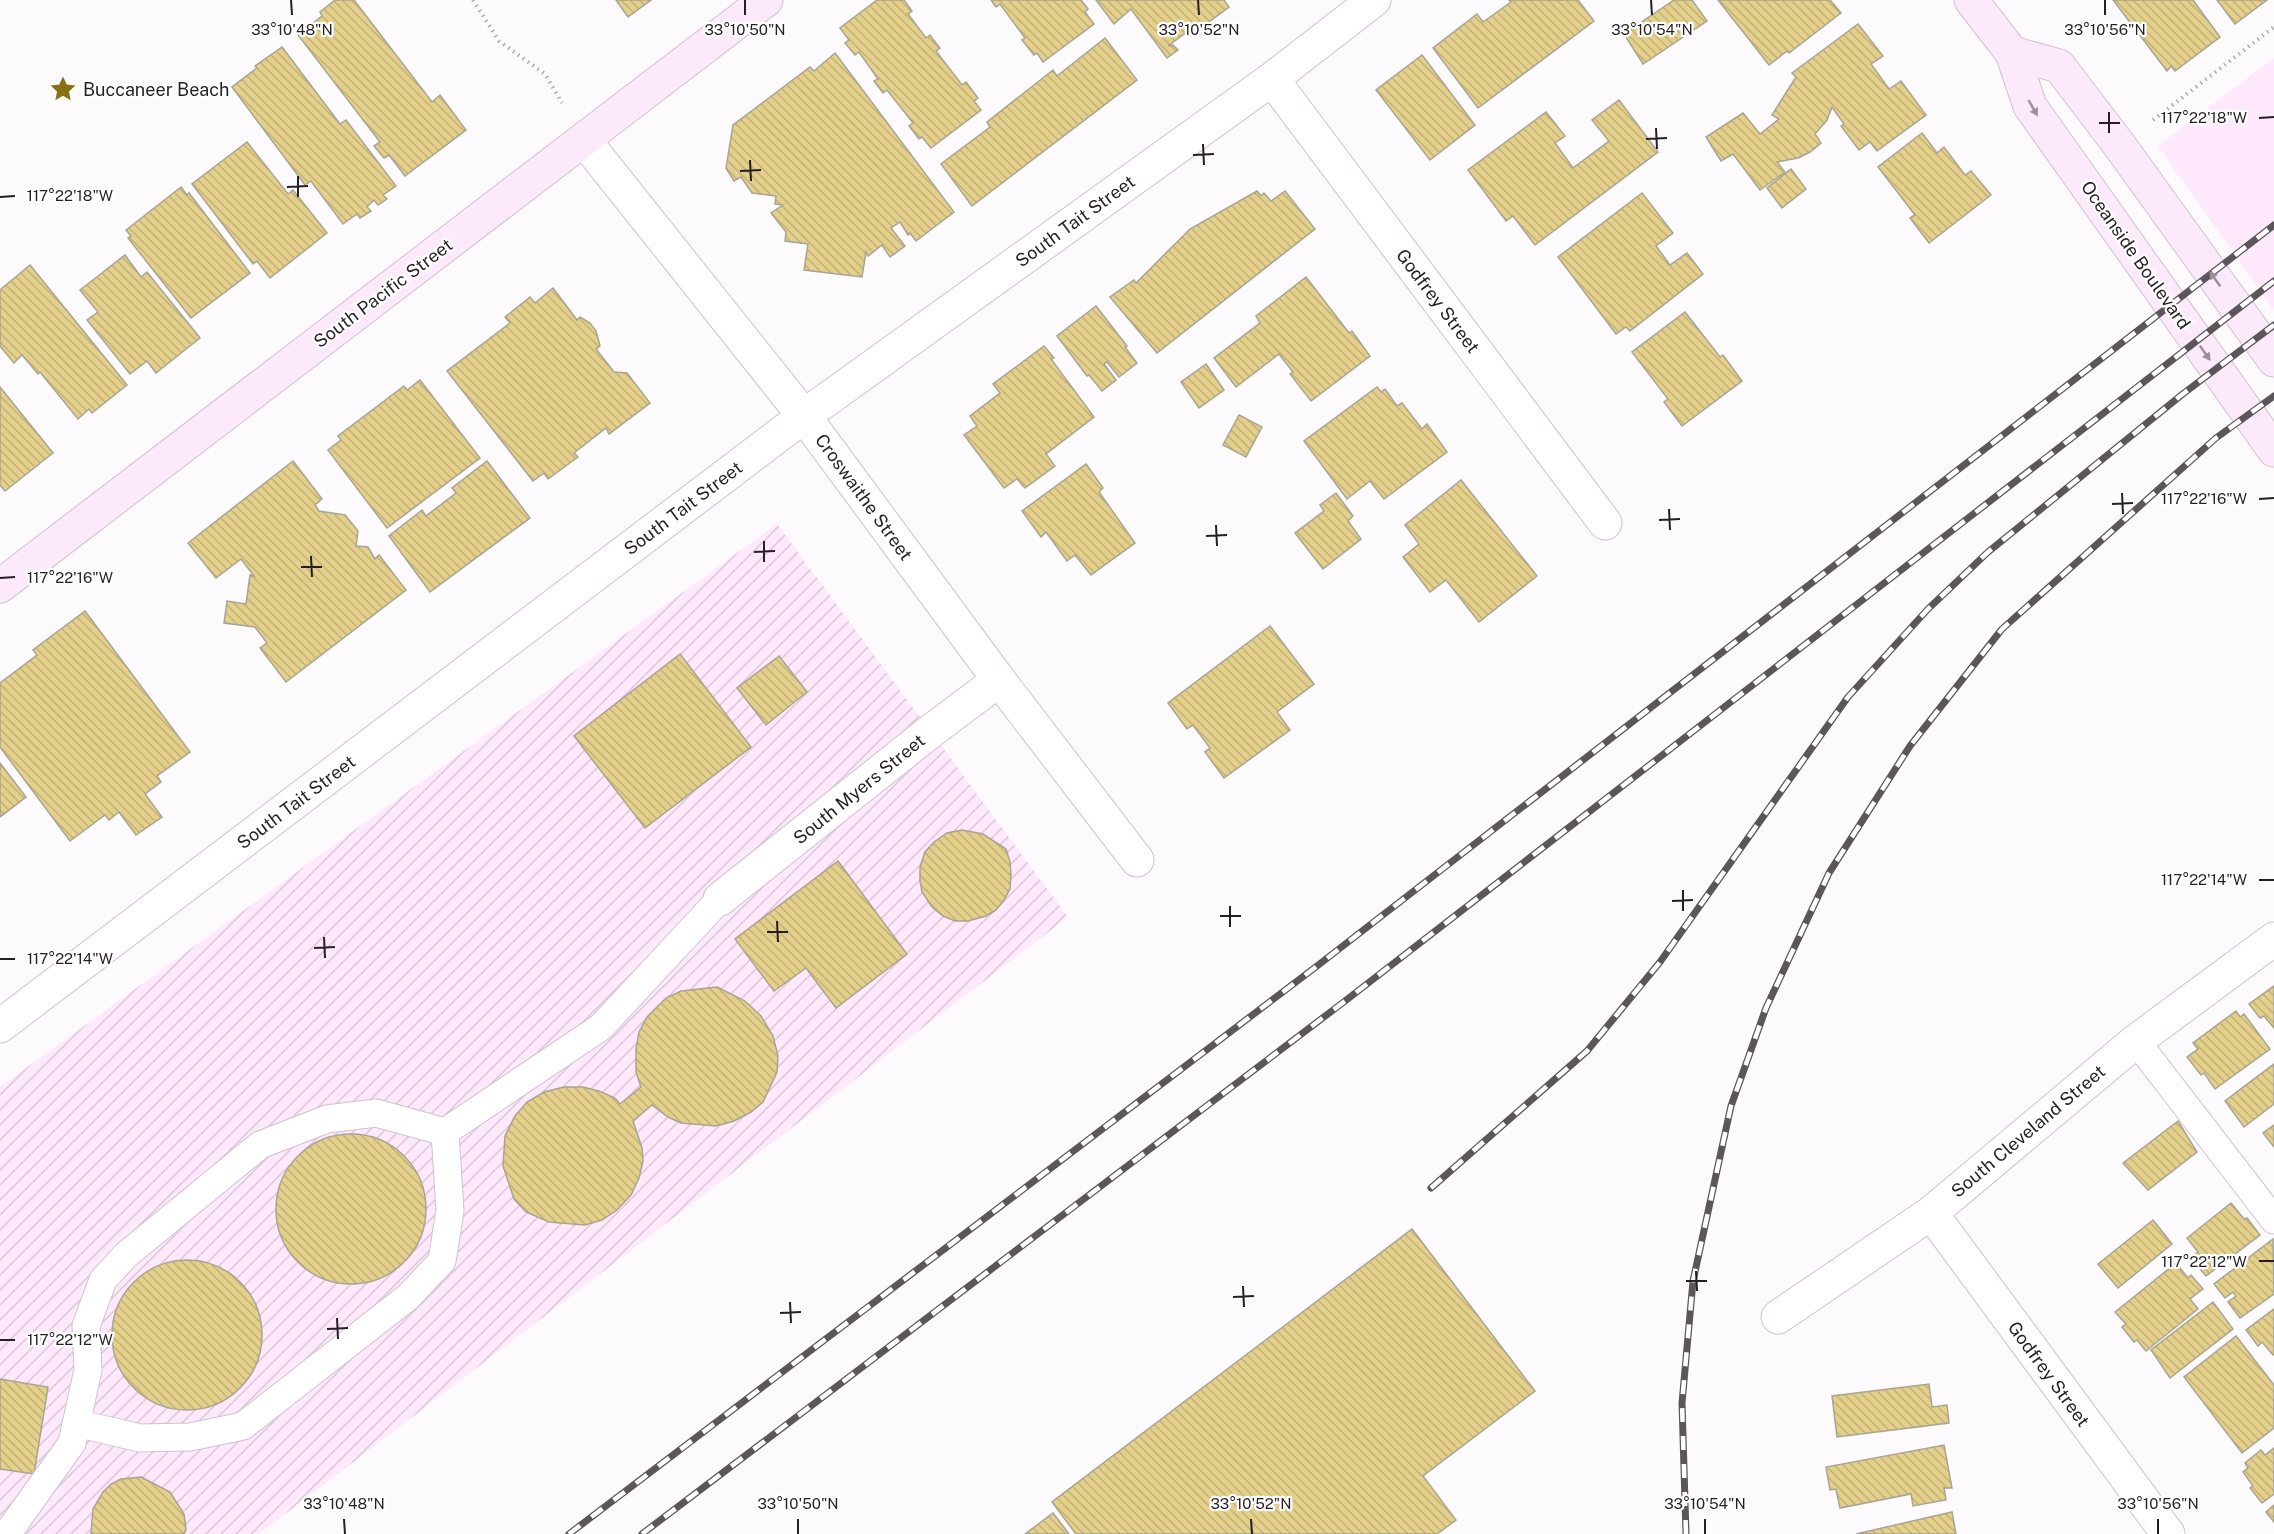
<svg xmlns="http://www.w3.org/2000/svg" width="2274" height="1534" font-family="'Public Sans',sans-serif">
<defs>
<pattern id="industrial-furrows" width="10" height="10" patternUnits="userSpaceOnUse" patternTransform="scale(1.5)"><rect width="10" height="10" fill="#fee8fc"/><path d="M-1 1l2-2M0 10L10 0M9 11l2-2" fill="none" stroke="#dac7d8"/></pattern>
<pattern id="building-back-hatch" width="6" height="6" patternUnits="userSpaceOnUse" patternTransform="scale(1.5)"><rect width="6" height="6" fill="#e4d08a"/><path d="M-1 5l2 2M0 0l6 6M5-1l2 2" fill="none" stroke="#c3b277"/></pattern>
</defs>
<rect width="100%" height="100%" fill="#fdfafd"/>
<path fill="#fee8fc" d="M 2274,58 L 2274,310 L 2158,146 Z"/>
<path fill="url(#industrial-furrows)" d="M 777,524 L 1068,917 L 259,1534 L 0,1534 L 0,1087 Z"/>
<g fill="url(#building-back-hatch)" stroke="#a8a492" stroke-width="1.5">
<path d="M 335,0 L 354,0 L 432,102 L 440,95 L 466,130 L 405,176 L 389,155 L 384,158 L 374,146 L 380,142 L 298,35 L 322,16 L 320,12 Z"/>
<path d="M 616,0 L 651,0 L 628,17 Z"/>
<path d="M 877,0 L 904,0 L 912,11 L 908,14 L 926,38 L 930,35 L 940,48 L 936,51 L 962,85 L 966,82 L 978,98 L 974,101 L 981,110 L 931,148 L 922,137 L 919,139 L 909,126 L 913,123 L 887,90 L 883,93 L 874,81 L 878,79 L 859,52 L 855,55 L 845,43 L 849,40 L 840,28 Z"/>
<path d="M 991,0 L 1081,0 L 1088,9 L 1085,12 L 1094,24 L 1043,62 L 1037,53 L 1034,55 L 1022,40 L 1025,38 L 1000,4 L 996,7 Z"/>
<path d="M 1096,0 L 1224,0 L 1229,7 L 1190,36 L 1187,32 L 1168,46 L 1173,45 L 1178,50 L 1167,58 L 1131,9 L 1114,24 Z"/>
<path d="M 1509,0 L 1578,0 L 1594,21 L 1478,108 L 1433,48 L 1477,14 L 1483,22 L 1511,2 Z"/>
<path d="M 1674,0 L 1692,0 L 1707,21 L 1643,64 L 1624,34 Z"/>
<path d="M 1718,0 L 1830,0 L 1841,13 L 1789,53 L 1787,51 L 1769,65 Z"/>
<path d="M 2113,0 L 2193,0 L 2220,37 L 2175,71 L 2171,66 L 2167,71 Z"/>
<path d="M 2217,0 L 2267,0 L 2235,24 Z"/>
<path d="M 1858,24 L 1883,56 L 1871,64 L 1889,89 L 1901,81 L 1926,115 L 1877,151 L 1870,142 L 1859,150 L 1841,126 L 1844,124 L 1832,107 L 1827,120 L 1815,134 L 1821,143 L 1810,152 L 1798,158 L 1777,162 L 1785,172 L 1760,190 L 1733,154 L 1721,161 L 1706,137 L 1743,113 L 1760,134 L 1779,119 L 1772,115 L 1796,77 L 1792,73 Z"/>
<path d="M 1105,38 L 1137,80 L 972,206 L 941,164 L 990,127 L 987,122 L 1053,70 L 1057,76 Z"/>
<path d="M 282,47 L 340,124 L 346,120 L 396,186 L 383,195 L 387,199 L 378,205 L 374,200 L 367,207 L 371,211 L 360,218 L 357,214 L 343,224 L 311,181 L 305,185 L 232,87 L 257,68 L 255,66 Z"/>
<path d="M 835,53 L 954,212 L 916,241 L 910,233 L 908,235 L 900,222 L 891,228 L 905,246 L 890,257 L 882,245 L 868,256 L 866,252 L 862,277 L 804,270 L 808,244 L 785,241 L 786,232 L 771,213 L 783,205 L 775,204 L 776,196 L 752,193 L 741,177 L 734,181 L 726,168 L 733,125 L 810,67 L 814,71 Z"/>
<path d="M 1422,55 L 1475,125 L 1430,160 L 1376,90 Z"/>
<path d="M 1619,100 L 1658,152 L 1535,245 L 1513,216 L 1506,221 L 1468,170 L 1546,112 L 1565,136 L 1555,143 L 1573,168 L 1609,141 L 1592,120 Z"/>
<path d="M 1922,133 L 1937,153 L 1944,147 L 1965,175 L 1971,171 L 1991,195 L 1929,243 L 1910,218 L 1915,215 L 1878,167 Z"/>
<path d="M 247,142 L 288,194 L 293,190 L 327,233 L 270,278 L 257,261 L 253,264 L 192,184 Z"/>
<path d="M 1791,169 L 1806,189 L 1782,208 L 1767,188 Z"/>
<path d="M 181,187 L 187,195 L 189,193 L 250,273 L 191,318 L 128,238 L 131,236 L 126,230 Z"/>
<path d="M 1257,191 L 1261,196 L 1264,193 L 1271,201 L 1285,191 L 1315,229 L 1157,353 L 1110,297 L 1134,280 L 1136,283 L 1190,229 Z"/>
<path d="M 1642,193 L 1673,233 L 1656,246 L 1670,265 L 1687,253 L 1703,274 L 1630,331 L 1626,327 L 1616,334 L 1558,257 Z"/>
<path d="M 125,255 L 141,277 L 147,272 L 200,338 L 156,373 L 147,361 L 130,374 L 87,320 L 98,312 L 80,290 Z"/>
<path d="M 30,265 L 127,385 L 92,413 L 89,409 L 78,419 L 40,372 L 38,374 L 22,355 L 14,363 L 0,346 L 0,290 Z"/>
<path d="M 1306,277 L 1349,333 L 1352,331 L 1370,356 L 1311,401 L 1290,374 L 1293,372 L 1279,354 L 1236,387 L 1214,358 L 1260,323 L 1256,316 Z"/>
<path d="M 553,288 L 577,320 L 580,317 L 590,323 L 596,331 L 600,346 L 596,349 L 614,372 L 627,373 L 650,403 L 609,434 L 606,428 L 574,453 L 578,457 L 548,479 L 544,473 L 533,481 L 447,371 L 510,323 L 505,317 L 530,297 L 535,303 Z"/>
<path d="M 1096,306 L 1127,346 L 1125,347 L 1137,363 L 1119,377 L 1107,362 L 1104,364 L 1116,380 L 1102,391 L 1089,375 L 1087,376 L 1057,336 Z"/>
<path d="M 1685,312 L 1720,357 L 1723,355 L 1742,381 L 1682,426 L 1664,402 L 1668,399 L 1632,352 Z"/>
<path d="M 1044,346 L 1054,358 L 1051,359 L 1094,417 L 1046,454 L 1055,466 L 1025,488 L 1017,479 L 1004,488 L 964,435 L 977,426 L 970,416 L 1000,393 L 993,384 Z"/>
<path d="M 1206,364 L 1224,390 L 1199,408 L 1181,382 Z"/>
<path d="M 420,380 L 480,458 L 387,528 L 328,450 L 341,440 L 338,436 L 404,386 L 407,390 Z"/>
<path d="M 0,387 L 53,453 L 5,491 L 0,485 Z"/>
<path d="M 1377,387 L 1381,392 L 1385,389 L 1397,406 L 1402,403 L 1422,429 L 1427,424 L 1447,452 L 1384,499 L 1370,481 L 1347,499 L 1304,441 Z"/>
<path d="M 1239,415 L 1262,427 L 1246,457 L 1223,445 Z"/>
<path d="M 293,461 L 322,499 L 315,505 L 319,511 L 345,515 L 358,531 L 356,546 L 368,547 L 375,559 L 379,555 L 406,590 L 286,682 L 260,648 L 267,643 L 255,627 L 224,623 L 227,601 L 246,604 L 250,575 L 254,576 L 241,559 L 216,578 L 188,543 Z"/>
<path d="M 487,461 L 530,518 L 430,592 L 389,536 L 422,510 L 426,516 L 456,493 L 452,488 Z"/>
<path d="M 1086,464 L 1103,488 L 1099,492 L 1135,543 L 1091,575 L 1075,555 L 1067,561 L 1046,532 L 1041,537 L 1022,511 Z"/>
<path d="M 1461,480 L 1537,576 L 1479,622 L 1446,580 L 1430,592 L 1403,557 L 1419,544 L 1405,525 Z"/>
<path d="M 1336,493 L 1353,516 L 1348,521 L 1361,539 L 1323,569 L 1295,533 L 1324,511 L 1320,505 Z"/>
<path d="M 85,611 L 190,752 L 157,776 L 161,782 L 145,794 L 162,817 L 136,835 L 119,812 L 109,820 L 105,815 L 70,841 L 0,747 L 0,683 L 37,655 L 33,650 Z"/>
<path d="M 1270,626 L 1314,684 L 1277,712 L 1290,730 L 1224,778 L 1205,752 L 1210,748 L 1193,725 L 1187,729 L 1168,703 Z"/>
<path d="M 680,654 L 751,747 L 645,828 L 574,736 Z"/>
<path d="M 779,656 L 807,692 L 766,725 L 737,688 Z"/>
<path d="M 0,763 L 26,797 L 0,817 Z"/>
<path d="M 962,830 L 983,834 L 1006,849 L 1010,862 L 1011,874 L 1010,889 L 1004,900 L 996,910 L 986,916 L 968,921 L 955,921 L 943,916 L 932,907 L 922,892 L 920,881 L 920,867 L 925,852 L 934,842 L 947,833 Z"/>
<path d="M 838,861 L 907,954 L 836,1008 L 806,968 L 774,991 L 735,939 Z"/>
<path d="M 2274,986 L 2274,1028 L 2264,1016 L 2260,1018 L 2249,1004 Z"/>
<path d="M 717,987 L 745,1001 L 761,1016 L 773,1036 L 778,1056 L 777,1072 L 763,1102 L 751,1112 L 734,1121 L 716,1126 L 681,1123 L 668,1117 L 652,1105 L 633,1121 L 642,1148 L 643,1161 L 639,1178 L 631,1195 L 617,1210 L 602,1220 L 585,1225 L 549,1222 L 526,1212 L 514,1199 L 503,1166 L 505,1136 L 515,1116 L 527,1102 L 544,1092 L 564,1087 L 583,1087 L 599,1091 L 615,1098 L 620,1104 L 641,1087 L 636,1072 L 636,1049 L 639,1032 L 647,1017 L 666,998 L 681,991 Z"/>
<path d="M 2236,1011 L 2240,1017 L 2244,1014 L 2270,1049 L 2215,1089 L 2204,1073 L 2201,1075 L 2187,1057 L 2198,1049 L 2193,1043 Z"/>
<path d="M 2274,1064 L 2274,1104 L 2244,1127 L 2225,1101 Z"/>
<path d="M 2178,1121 L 2197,1152 L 2148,1190 L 2123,1163 Z"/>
<path d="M 2274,1125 L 2274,1147 L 2263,1133 Z"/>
<circle cx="351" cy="1209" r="75"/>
<path d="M 2231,1203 L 2244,1219 L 2247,1218 L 2260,1235 L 2206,1276 L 2191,1258 L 2198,1252 L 2187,1238 Z"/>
<path d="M 2153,1220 L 2172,1244 L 2118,1288 L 2098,1264 Z"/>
<path d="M 1412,1229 L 1535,1391 L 1423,1476 L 1456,1520 L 1437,1534 L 1076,1534 L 1052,1502 Z"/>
<path d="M 2273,1239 L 2274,1294 L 2240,1318 L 2228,1302 L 2236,1296 L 2233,1292 L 2225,1298 L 2214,1284 Z"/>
<circle cx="187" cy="1335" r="75"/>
<path d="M 2176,1263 L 2188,1278 L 2191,1275 L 2203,1289 L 2190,1299 L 2198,1309 L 2146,1351 L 2137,1340 L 2134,1342 L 2122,1327 L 2126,1324 L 2115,1312 Z"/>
<path d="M 2213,1302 L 2233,1329 L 2170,1378 L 2151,1350 Z"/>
<path d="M 2274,1309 L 2274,1354 L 2273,1355 L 2262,1342 L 2258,1346 L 2246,1330 Z"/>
<path d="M 2236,1336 L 2274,1385 L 2274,1428 L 2242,1453 L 2184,1377 Z"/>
<path d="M 0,1379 L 48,1387 L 34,1474 L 0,1469 Z"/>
<path d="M 1929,1384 L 1932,1407 L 1947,1405 L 1949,1423 L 1837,1437 L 1832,1396 Z"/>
<path d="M 1944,1445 L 1952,1488 L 1944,1488 L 1946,1500 L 1913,1506 L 1911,1494 L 1840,1508 L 1836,1489 L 1830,1490 L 1826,1467 Z"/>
<path d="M 2274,1448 L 2274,1494 L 2262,1503 L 2250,1488 L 2253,1486 L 2243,1472 L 2248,1468 L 2245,1463 L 2261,1450 L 2265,1455 Z"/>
<path d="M 141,1477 L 170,1492 L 184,1514 L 186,1529 L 184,1534 L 91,1534 L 93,1509 L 103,1492 L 111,1484 L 121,1479 Z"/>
<path d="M 2274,1505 L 2274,1522 L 2266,1512 Z"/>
<path d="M 1952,1512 L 1956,1534 L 1856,1534 Z"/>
<path d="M 1053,1513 L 1069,1534 L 1025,1534 Z"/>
</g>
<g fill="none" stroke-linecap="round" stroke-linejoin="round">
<g stroke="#d0c1cf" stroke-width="29">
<g id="service">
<path d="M 2136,1041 L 2274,1220"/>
<path d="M 76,1423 L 140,1438 L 190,1437 L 243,1426 L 408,1297 L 442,1261 L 450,1211 L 445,1132"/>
<path d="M 7,1534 L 72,1443 L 88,1370 L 86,1326 L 103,1280 L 126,1255 L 260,1145 L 327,1119 L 376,1113 L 445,1132 L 601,1027 L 720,899"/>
</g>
</g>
<g stroke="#d0c1cf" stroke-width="35">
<g id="minor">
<path d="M 1272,79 L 1605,523"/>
<path d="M 584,140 L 804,416 L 999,680 L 1137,860"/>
<path d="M 720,899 L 931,731 L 999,680"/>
<path d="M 0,1026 L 804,416 L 1272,79 L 1374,0"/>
<path d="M 1931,1213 L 2168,1534"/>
<path d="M 1778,1317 L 1931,1213 L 2136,1041 L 2274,939"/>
</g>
</g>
<g stroke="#d0c1cf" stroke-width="35">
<g id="secondary">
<path d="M 1971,0 L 2012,53 L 2030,106 L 2274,450"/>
<path d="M 2012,53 L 2059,66 L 2120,146 L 2274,360"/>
<path d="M 0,586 L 766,0"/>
</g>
</g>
<g stroke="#afabaf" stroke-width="4" stroke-dasharray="1.5 4.5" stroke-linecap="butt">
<path d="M 473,0 L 499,41 L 545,74 L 562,103"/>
<path d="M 2153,120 L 2274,27"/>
</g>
<use href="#service" stroke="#fff" stroke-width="27"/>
<use href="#minor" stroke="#fff" stroke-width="33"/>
<use href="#secondary" stroke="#fceafb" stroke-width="33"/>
<g stroke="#5c565c" stroke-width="7">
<g id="rail">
<path d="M 1431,1188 L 1587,1051 L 1660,962 L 1848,697 L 1928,609 L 1988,552 L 2184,393 L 2274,325"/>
<path d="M 569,1534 L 1317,966 L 2274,225"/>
<path d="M 642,1534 L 1345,1001 L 2274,281"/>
<path d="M 1686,1534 L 1682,1403 L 1693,1281 L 1731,1106 L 1766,1008 L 1829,873 L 1910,746 L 2002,629 L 2216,438 L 2274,396"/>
</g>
</g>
<use href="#rail" stroke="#fff" stroke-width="4.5" stroke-dasharray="14" stroke-linecap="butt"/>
</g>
<defs><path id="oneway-solid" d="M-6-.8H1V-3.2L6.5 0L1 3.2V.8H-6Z" transform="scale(1.5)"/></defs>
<g fill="#9b8f9b">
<use href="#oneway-solid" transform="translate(2033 108) rotate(60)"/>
<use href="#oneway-solid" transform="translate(2215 279) rotate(-126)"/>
<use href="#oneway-solid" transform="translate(2205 353) rotate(55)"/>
</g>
<path fill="none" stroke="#251f25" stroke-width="2" d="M 291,0 L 292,15M 745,0 L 745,15M 1198,0 L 1199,15M 1651,0 L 1652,15M 2105,0 L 2105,15M 2109,112 L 2109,133M 2259,118 L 2274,117M 2099,123 L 2120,123M 1656,128 L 1657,149M 1646,139 L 1667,138M 1203,144 L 1204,165M 1193,155 L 1214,154M 750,160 L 751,181M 740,171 L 761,170M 298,176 L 298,197M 287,187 L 308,186M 0,197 L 15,196M 2122,493 L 2123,514M 2259,499 L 2274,498M 2112,504 L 2133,503M 1669,509 L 1670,530M 1659,520 L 1680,519M 1216,525 L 1217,546M 1206,536 L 1227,535M 764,541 L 764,562M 754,552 L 775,551M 311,556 L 312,577M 301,567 L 322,567M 0,578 L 15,577M 2259,880 L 2274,880M 1683,890 L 1683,911M 1672,901 L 1693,900M 1230,906 L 1230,927M 1220,916 L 1241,916M 777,921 L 778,942M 767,932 L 788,932M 324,937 L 325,958M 314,948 L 335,947M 0,959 L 15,959M 2259,1261 L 2274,1261M 1696,1271 L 1697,1291M 1686,1281 L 1707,1281M 1243,1286 L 1244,1307M 1233,1297 L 1254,1296M 790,1302 L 791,1323M 780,1313 L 801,1312M 337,1318 L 338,1339M 327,1329 L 348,1328M 0,1340 L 15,1340M 344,1519 L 345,1534M 798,1519 L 798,1534M 1251,1519 L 1252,1534M 1705,1519 L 1705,1534M 2158,1519 L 2158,1534"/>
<defs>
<g id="sight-bare" transform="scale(2.07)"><path d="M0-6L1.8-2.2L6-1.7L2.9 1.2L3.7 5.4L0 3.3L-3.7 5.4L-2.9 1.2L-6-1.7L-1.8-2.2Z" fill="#887113" stroke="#fff" stroke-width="2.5" paint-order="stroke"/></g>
</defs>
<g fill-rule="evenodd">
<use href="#sight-bare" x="63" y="89"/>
</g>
<g text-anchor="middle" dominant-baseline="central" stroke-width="4.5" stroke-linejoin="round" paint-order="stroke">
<g font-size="18" fill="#251f25" stroke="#fff" text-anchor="start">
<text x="83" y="89">Buccaneer Beach</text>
</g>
<g font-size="18" fill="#251f25" stroke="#fff">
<text transform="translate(1075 221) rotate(-36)">South Tait Street</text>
<text transform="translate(2136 255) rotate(55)">Oceanside Boulevard</text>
<text transform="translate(383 293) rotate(-37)">South Pacific Street</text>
<text transform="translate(1438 301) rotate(53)">Godfrey Street</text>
<text transform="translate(864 497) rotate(54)">Croswaithe Street</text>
<text transform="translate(683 508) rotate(-37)">South Tait Street</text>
<text transform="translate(859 789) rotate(-39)">South Myers Street</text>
<text transform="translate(296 802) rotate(-37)">South Tait Street</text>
<text transform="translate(2028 1131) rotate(-40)">South Cleveland Street</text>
<text transform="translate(2049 1374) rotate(54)">Godfrey Street</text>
</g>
</g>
<g font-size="15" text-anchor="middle" fill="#251f25" stroke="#fff" stroke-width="4.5" stroke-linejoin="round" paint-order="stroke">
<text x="292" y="35">33°10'48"N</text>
<text x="745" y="35">33°10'50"N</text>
<text x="1199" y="35">33°10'52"N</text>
<text x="1652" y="35">33°10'54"N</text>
<text x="2105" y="35">33°10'56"N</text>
<text x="2204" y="123">117°22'18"W</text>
<text x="70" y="201">117°22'18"W</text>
<text x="2204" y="504">117°22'16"W</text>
<text x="70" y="583">117°22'16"W</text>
<text x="2204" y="885">117°22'14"W</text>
<text x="70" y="964">117°22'14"W</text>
<text x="2204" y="1267">117°22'12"W</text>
<text x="70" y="1345">117°22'12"W</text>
<text x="344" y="1509">33°10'48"N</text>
<text x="798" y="1509">33°10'50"N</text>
<text x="1251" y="1509">33°10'52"N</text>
<text x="1705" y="1509">33°10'54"N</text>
<text x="2158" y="1509">33°10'56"N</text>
</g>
</svg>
